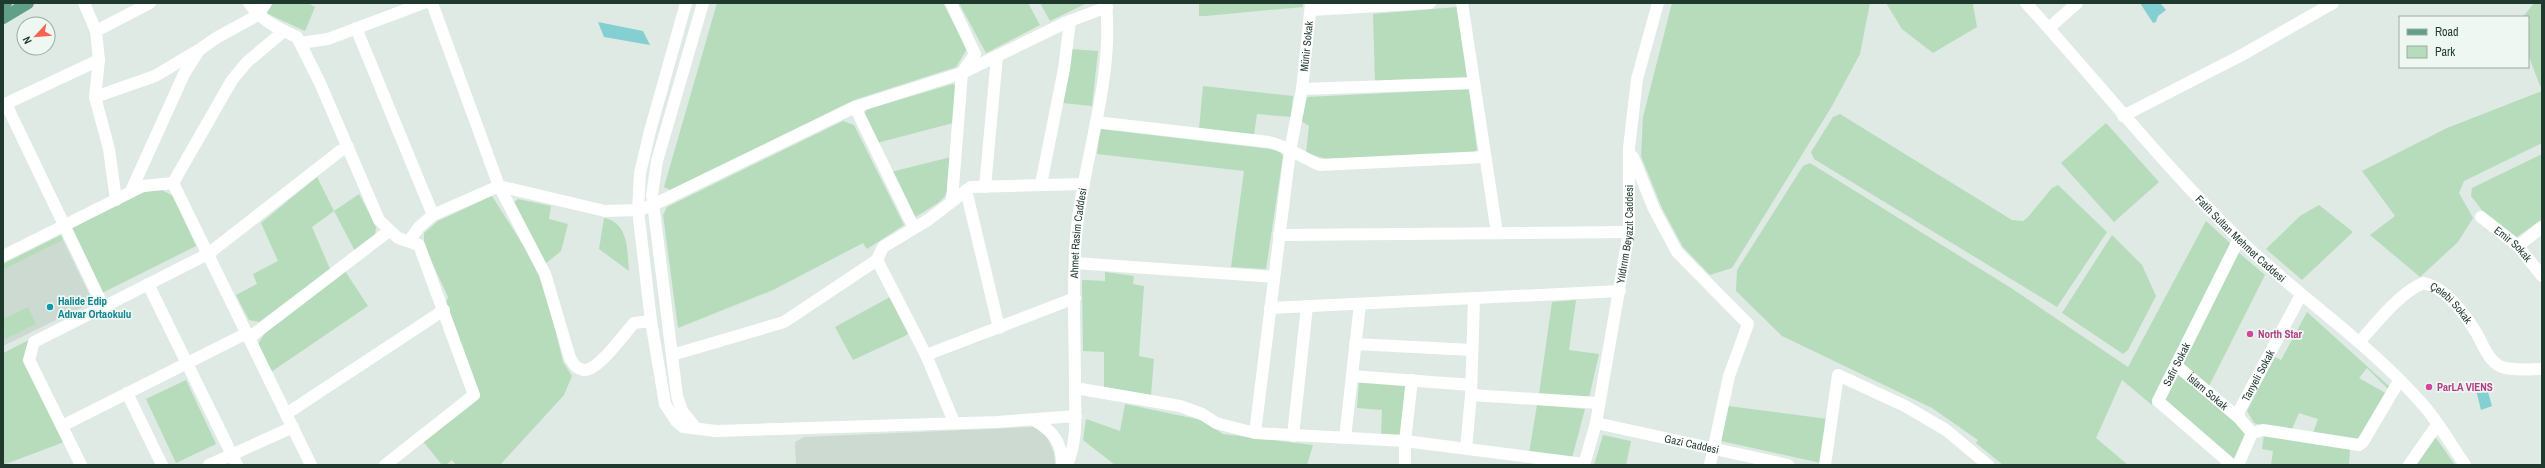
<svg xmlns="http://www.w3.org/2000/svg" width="2545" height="468" font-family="'Archivo Narrow',sans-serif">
<rect width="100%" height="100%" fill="#deeae3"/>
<g fill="#ccdad1">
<path d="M 63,240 L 93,302 L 3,346 L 3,270 Z"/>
<path d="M 1033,427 L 1045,433 L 1054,453 L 1055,465 L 796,465 L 795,442 L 804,437 Z"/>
</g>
<g fill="#b6dcbb" fill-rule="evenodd">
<path d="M 272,3 L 308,3 L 315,7 L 305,31 L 266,13 Z"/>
<path d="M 717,3 L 943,3 L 967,49 L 956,67 L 854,100 L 670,190 L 664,187 Z"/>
<path d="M 959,3 L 1028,3 L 1040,25 L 986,53 Z"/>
<path d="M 1040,3 L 1087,3 L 1050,21 Z"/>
<path d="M 1199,3 L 1303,3 L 1303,7 L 1205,16 L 1199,16 Z"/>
<path d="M 1672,3 L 1870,3 L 1860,54 L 1832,106 L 1732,268 L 1710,275 L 1683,247 L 1662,208 L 1641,156 L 1643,117 Z"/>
<path d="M 1886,3 L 1975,3 L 1973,5 L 1977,27 L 1933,53 L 1902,29 Z"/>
<path d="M 2534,3 L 2542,3 L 2542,143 L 2464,181 L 2459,193 L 2473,218 L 2458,242 L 2420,277 L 2370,235 L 2395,216 L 2362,171 L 2447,128 L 2542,91 L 2528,54 L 2528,17 L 2523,17 Z"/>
<path d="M 1457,7 L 1467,78 L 1375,82 L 1373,14 Z"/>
<path d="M 1070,49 L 1098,51 L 1092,106 L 1063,103 Z"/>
<path d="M 953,84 L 956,86 L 953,123 L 877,143 L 863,114 L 868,109 Z"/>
<path d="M 1203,86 L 1293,96 L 1291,117 L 1257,114 L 1254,135 L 1199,129 Z"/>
<path d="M 1469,89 L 1477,150 L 1473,153 L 1327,159 L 1306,153 L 1309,126 L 1301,121 L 1307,97 Z"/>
<path d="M 1840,114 L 2012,220 L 2023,221 L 2028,217 L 2052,188 L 2058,185 L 2107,232 L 2057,307 L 1814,159 L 1811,152 L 1833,117 Z"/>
<path d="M 843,121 L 854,125 L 904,225 L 867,249 L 863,243 L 773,290 L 678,328 L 663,215 L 667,207 Z"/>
<path d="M 2106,123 L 2159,182 L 2114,222 L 2061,163 Z"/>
<path d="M 1100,129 L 1279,150 L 1283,156 L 1266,269 L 1231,267 L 1244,171 L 1097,154 Z"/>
<path d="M 2542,154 L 2542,219 L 2514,239 L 2485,214 L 2471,196 L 2472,188 Z"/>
<path d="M 951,157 C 948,201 951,195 914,218 L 891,172 Z"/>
<path d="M 1810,163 L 2011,288 L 2128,367 L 2206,221 L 2231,244 L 2152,405 L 2122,380 L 2096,438 L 2128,465 L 2003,465 L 1976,443 L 1978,440 L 1932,408 L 1782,336 L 1736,291 L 1737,270 L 1803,166 Z"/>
<path d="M 317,177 L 334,211 L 359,194 L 376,227 L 375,235 L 355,251 L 334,211 L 312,227 L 330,269 L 259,322 L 249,320 L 236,295 L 257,284 L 253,274 L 278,261 L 261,223 Z"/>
<path d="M 160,189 L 173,196 L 196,246 L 102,293 L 72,228 L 136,194 Z"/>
<path d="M 492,196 L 542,275 L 563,362 L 572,376 L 564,395 L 500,465 L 456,465 L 452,460 L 446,465 L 442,465 L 422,440 L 479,394 L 446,303 L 448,297 L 424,245 L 424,233 L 438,221 Z"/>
<path d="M 518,199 L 551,206 L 549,219 L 568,224 L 561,251 L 545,264 L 512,204 Z"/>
<path d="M 2319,205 L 2353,232 L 2302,280 L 2266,249 L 2300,216 Z"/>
<path d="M 604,218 C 629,223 627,250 629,271 L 599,249 Z"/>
<path d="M 61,235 L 63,240 L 3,270 L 3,264 Z"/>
<path d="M 2112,235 L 2142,265 L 2156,296 L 2128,350 L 2123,354 L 2062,313 Z"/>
<path d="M 2238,252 L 2265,275 L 2209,386 L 2182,363 Z"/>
<path d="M 345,271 L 368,306 L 271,372 L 258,344 L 266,331 Z"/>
<path d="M 1105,272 L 1134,276 L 1133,284 L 1144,286 L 1139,356 L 1154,359 L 1151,395 L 1104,387 L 1104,352 L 1083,351 L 1082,280 L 1105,281 Z"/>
<path d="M 890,297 L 910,332 L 905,336 L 853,360 L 835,327 Z"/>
<path d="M 1576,300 L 1569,350 L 1599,354 L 1589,398 L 1539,394 L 1552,302 Z"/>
<path d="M 28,307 L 36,324 L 5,339 L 3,319 Z"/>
<path d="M 2307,312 L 2390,387 L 2389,390 L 2367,368 L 2359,378 L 2387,394 L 2362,441 L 2289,432 L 2254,423 L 2247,411 L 2275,357 L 2281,360 ZM 2299,413 L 2318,419 L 2313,433 L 2292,429 Z"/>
<path d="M 31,339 L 25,360 L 64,442 L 3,465 L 3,353 Z"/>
<path d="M 2179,373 L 2249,433 L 2235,462 L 2165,401 Z"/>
<path d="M 186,380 L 216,444 L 176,463 L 146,399 Z"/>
<path d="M 1359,381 L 1405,385 L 1402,436 L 1381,435 L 1382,410 L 1357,408 Z"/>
<path d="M 1125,404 L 1201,420 L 1223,434 L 1313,445 L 1307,465 L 1115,465 L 1083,440 L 1086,419 L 1120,431 Z"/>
<path d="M 1537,405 L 1585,409 L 1572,458 L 1529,453 Z"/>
<path d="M 1728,406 L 1828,419 L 1821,463 L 1721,441 Z"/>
<path d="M 1603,435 L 1631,441 L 1626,465 L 1594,465 Z"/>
<path d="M 2264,435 L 2350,449 L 2349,465 L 2271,465 L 2273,451 L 2262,449 Z"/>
<path d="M 2433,438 L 2436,438 L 2455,465 L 2414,465 Z"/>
</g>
<g fill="#84cfd1">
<path d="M 2140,3 L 2160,3 L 2166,10 L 2158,16 L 2156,22 L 2153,23 Z"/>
<path d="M 598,22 L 643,31 L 650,45 L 604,37 Z"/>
<path d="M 2492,386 L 2493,390 L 2488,392 L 2492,406 L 2481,410 L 2476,390 Z"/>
</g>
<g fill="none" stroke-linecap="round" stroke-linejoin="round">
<g stroke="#fff" stroke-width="12">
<path d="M 84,3 L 96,31 L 99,60 L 95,97 L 109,149 L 116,200"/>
<path d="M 249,3 C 262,21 277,28 297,37 L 320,83 L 379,220 L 398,238 L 419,245 L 474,395 L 385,465"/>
<path d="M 432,3 L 499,186 L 545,274 L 570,358 C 573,363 576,369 584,370 C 598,371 624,334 634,323 L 651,321"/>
<path d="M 686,3 L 650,131 L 640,173 L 638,210 L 651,321 L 665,404 L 676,421 L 683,427 L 716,431 L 997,422 L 1076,416"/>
<path d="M 951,3 L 975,54 L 962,73 L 952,200"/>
<path d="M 1462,3 L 1497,233"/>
<path id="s1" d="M 2026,3 C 2097,81 2163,165 2239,239 C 2298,297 2370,343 2425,407 C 2440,425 2452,446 2465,465"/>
<path d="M 1311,10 L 1430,3"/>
<path d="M 356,28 L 433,215"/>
<path d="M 2049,28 L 2077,3"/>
<path d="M 96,31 L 150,3"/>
<path d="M 300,43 L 328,39 L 424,3"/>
<path id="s2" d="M 1302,89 L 1311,3"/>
<path d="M 95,97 L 155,76 L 197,51"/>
<path d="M 6,104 L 103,306"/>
<path d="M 3,105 L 99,60"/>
<path d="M 2123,116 L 2242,55 L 2333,3"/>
<path d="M 1096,122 L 1269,142 C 1288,146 1302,158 1320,165 L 1485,157"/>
<path d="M 1633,157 L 1654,209 L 1677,252 L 1748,324 L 1729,376 L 1710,465"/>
<path d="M 173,183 L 311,465"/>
<path d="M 173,183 L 232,80 L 247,62 L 284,31"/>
<path d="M 1041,184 L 1064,69 L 1070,21"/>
<path d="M 985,187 L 997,56"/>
<path d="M 966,190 L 999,328"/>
<path d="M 131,191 L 184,74 L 199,50 L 216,38 L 258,15 L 266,3"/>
<path id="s3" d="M 2481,217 L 2518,246 L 2542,276"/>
<path d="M 914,228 L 855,107 L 962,73 L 1067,22 L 1107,7"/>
<path d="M 1279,235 L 1629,232"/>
<path d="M 409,241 L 419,227 L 433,215 L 499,186 L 605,211 L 638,210 L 651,206 L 855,107"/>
<path d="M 2518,246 L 2542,227"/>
<path d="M 3,256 L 143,186 L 173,183"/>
<path d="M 877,260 L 926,355 L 954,422"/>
<path d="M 1075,263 L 1274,277"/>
<path d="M 148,284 L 237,465"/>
<path d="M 1270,308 L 1620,291"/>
<path d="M 249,338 L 389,231"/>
<path id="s4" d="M 2359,342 C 2378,322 2397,295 2423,283 C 2446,287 2465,314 2477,334 C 2483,345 2489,362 2502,367 C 2514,371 2530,369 2542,369"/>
<path d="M 1355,344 L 1472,350"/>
<path d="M 672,355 L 784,322 L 877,260 L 883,247 L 928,220 L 971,187 L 1084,184"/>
<path d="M 926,355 L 1075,298"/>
<path id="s5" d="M 2177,366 L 2239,418"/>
<path d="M 1352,376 L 1471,385"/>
<path d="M 1075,388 L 1180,406 L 1202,414 L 1216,423 L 1255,433 L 1405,441 L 1584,464"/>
<path d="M 127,393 L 162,465"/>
<path d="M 1471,395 L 1599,403"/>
<path d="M 286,414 L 444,310"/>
<path d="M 1034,420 C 1053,431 1062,442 1062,465"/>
<path id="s6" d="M 1596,423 L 1788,465"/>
<path d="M 62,426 L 247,333"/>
<path d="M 696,428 L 682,411 L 677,396 L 652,195 L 657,161 L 703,3"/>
<path d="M 1255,433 L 1290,151 L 1302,89 L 1474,83"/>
<path id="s7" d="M 2252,433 L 2239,418 L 2239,411 L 2301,295"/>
<path d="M 1293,436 L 1307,306"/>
<path d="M 1345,438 L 1360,304"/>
<path d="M 1466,449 L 1471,395 L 1474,298"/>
<path d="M 81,465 L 29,360 L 34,342 L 208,254 L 340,151 L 348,147"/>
<path d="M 209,465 L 293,427"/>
<path id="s8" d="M 1067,465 C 1078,440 1075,414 1075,388 C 1075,338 1072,286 1076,236 C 1083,158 1114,82 1106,3"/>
<path d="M 1405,465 L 1405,441 L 1412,380"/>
<path id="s9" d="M 1584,465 L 1596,423 L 1629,232 L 1629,148 L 1637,79 L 1658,3"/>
<path d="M 1825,465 L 1838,375 L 1905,406 L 1946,430 L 1988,465"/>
<path id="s10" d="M 2232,465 L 2158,401 L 2239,239"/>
<path d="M 2238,465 L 2252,433 L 2263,430 L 2359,445 L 2363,442 L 2399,381"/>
<path d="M 2409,465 L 2437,425"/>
</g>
<g stroke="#61a088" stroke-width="12">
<path d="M 3,5 L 6,3"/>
<path d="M 3,18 L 28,3"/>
</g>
</g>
<circle fill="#0f9aa8" stroke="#eef7f1" stroke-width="1.5" cx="50" cy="307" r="4"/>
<g fill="#d1479c" stroke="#eef7f1" stroke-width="1.5">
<circle cx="2250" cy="334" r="4"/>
<circle cx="2429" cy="387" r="4"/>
</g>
<g text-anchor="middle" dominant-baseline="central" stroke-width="3.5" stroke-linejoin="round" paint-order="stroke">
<g font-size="11" fill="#1f392f" stroke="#eef7f1">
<text stroke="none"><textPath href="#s2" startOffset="43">Münir Sokak</textPath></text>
<text stroke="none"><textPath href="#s8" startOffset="233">Ahmet Rasim Caddesi</textPath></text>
<text stroke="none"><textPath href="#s9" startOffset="235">Yıldırım Beyazıt Caddesi</textPath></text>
<text stroke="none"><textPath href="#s1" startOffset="319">Fatih Sultan Mehmet Caddesi</textPath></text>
<text stroke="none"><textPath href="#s3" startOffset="42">Emir Sokak</textPath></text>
<text stroke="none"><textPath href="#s4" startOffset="123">Çelebi Sokak</textPath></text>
<text stroke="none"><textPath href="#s10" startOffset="139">Safir Sokak</textPath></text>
<text stroke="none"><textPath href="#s7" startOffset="67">Tanyeli Sokak</textPath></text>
<text stroke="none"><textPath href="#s5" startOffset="40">İslam Sokak</textPath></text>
<text stroke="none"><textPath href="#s6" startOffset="98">Gazi Caddesi</textPath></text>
</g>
<g font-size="11" font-weight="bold" fill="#0d838f" stroke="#eef7f1" text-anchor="start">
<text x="58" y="301">Halide Edip<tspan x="58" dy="13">Adıvar Ortaokulu</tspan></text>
</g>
<g font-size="11" font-weight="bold" fill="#b23c85" stroke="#eef7f1" text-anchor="start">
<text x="2258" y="334">North Star</text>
<text x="2437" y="387">ParLA VIENS</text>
</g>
</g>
<rect width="2545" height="468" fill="none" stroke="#1f392f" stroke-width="8"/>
<rect x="2399" y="16" width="130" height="52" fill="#eef7f1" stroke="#9baba3"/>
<rect x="2407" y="29" width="20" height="6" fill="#61a088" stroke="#9baba3"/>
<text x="2435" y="36" font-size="12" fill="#1f392f">Road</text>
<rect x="2407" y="46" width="20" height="12" fill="#b6dcbb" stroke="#9baba3"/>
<text x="2435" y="56" font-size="12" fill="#1f392f">Park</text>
<g transform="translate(36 36) rotate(244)"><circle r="19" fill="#eef7f1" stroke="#9baba3"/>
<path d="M0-3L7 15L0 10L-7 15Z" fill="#f56351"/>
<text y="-6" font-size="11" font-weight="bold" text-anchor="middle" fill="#1f392f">N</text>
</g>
</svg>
